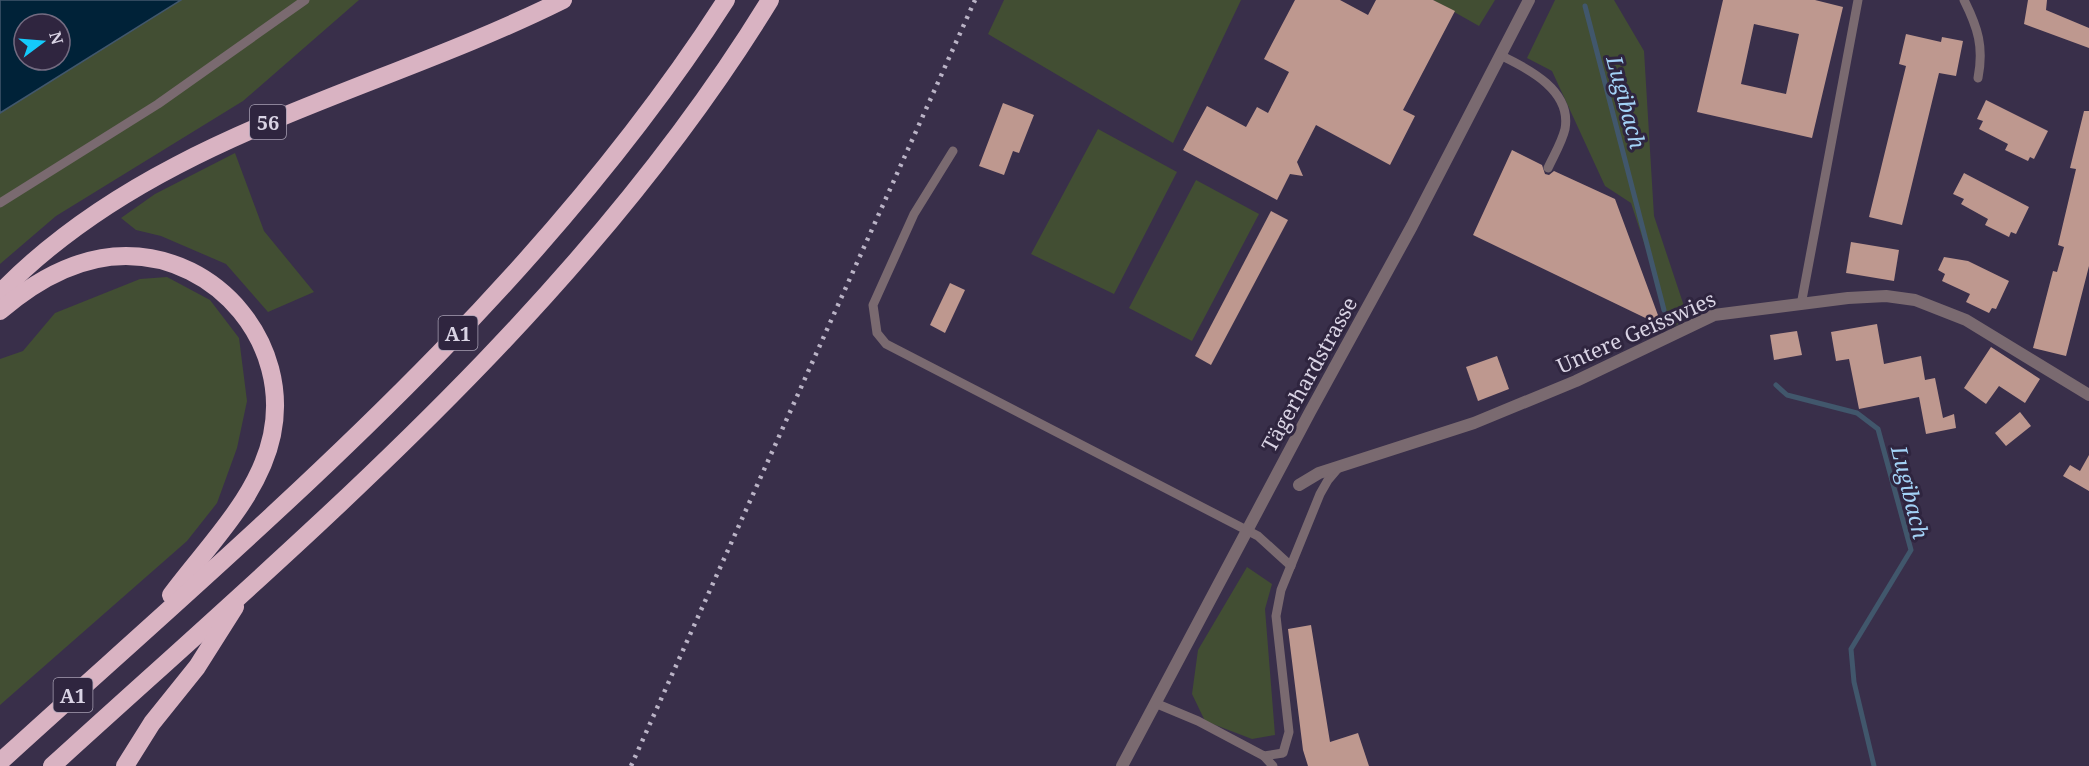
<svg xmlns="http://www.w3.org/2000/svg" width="2089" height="766" font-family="'Noto Serif',serif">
<rect width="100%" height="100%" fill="#392f4a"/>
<g fill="#424e33">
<path d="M 181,0 L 359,0 L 243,101 L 56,216 L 0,264 L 0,113 Z"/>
<path d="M 1004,0 L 1241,0 L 1173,143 L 988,34 Z"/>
<path d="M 1433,0 L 1495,0 L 1479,26 Z"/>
<path d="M 1555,0 L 1614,0 L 1644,51 L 1654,216 L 1688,318 L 1672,328 L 1631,203 L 1605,186 L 1552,71 L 1527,58 Z"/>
<path d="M 1098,129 L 1177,172 L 1114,294 L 1031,254 Z"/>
<path d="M 235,153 L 264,231 L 314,292 L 268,312 L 226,264 L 161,236 L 136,230 L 121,218 L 155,194 Z"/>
<path d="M 1196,180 L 1259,214 L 1192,341 L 1129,308 Z"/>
<path d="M 167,277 L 210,300 L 239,338 L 247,401 L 237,448 L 217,503 L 187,541 L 0,705 L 0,359 L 23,351 L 55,313 L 140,279 Z"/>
<path d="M 1247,567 L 1272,584 L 1265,609 L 1275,735 L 1252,739 L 1205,721 L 1192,694 L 1198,650 Z"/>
</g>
<path fill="#002238" stroke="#41576c" stroke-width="1.5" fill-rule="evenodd" d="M 0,0 L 181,0 L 0,113 ZM 24,24 L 60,24 L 60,60 L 24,60 Z"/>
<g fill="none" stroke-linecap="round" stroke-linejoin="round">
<g stroke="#41576c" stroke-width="5">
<path d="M 1585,6 L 1664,310"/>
<path d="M 1776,385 L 1787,395 L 1857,413 L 1878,429 L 1911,550 L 1851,649 L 1854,682 L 1874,766"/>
</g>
</g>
<g fill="#be988f" fill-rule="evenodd">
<path d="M 1295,0 L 1340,0 L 1368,15 L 1376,0 L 1433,0 L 1455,11 L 1403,110 L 1415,116 L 1390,165 L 1316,125 L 1297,162 L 1303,176 L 1290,174 L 1277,200 L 1183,150 L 1207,106 L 1246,127 L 1257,107 L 1268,113 L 1289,72 L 1264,59 Z"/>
<path d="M 1723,0 L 1815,0 L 1843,7 L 1812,138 L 1697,112 ZM 1754,24 L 1799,34 L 1786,94 L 1741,84 Z"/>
<path d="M 2028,0 L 2047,0 L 2046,10 L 2089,28 L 2089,48 L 2024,24 Z"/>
<path d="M 1906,34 L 1941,42 L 1942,37 L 1963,41 L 1956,76 L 1939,73 L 1902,225 L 1869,217 L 1906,66 L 1899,64 Z"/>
<path d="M 1986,100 L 2048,131 L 2034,159 L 2030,157 L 2028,161 L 2005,150 L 2008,144 L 1979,129 L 1983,121 L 1977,119 Z"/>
<path d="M 1003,103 L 1034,115 L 1019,153 L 1013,151 L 1004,175 L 979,166 Z"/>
<path d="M 2084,111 L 2089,111 L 2089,266 L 2066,356 L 2033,348 L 2053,271 L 2057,272 L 2064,247 L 2058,245 L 2076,169 L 2070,168 Z"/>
<path d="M 1512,150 L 1542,165 L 1545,174 L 1549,175 L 1554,171 L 1615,199 L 1662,326 L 1473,235 Z"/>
<path d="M 1964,173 L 2029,207 L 2016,234 L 2011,232 L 2009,237 L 1985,225 L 1988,219 L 1961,204 L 1964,199 L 1953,194 Z"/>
<path d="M 1271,211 L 1288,220 L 1211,365 L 1195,356 Z"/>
<path d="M 1851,242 L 1899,250 L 1894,281 L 1846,273 Z"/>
<path d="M 1944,257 L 1968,261 L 2009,281 L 1996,309 L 1992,308 L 1989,313 L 1966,302 L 1970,294 L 1942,281 L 1945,274 L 1938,270 Z"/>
<path d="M 950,283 L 965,290 L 945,333 L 930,325 Z"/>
<path d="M 1877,324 L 1884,364 L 1921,356 L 1925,380 L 1935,378 L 1943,418 L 1954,414 L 1956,428 L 1926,434 L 1919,397 L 1859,409 L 1849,359 L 1836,361 L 1831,332 Z"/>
<path d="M 1797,331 L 1802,355 L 1774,360 L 1770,335 Z"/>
<path d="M 1991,347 L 2040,379 L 2025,403 L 1999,386 L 1986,404 L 1964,388 Z"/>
<path d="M 1497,356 L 1509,389 L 1478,401 L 1466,367 Z"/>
<path d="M 2020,412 L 2031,426 L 2006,446 L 1995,433 Z"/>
<path d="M 2089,455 L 2089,491 L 2063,476 L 2070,465 L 2080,471 Z"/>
<path d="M 1311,625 L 1330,742 L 1358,733 L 1369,766 L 1308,766 L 1303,750 L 1288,629 Z"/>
</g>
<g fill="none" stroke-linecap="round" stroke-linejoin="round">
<g stroke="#7a6a70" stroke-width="9">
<path d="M 1964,0 C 1978,28 1984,47 1978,78"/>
<path d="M 1502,56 C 1529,69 1572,91 1565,129 C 1562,142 1554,155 1548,168"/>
<path d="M 953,151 L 914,214 L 873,305 L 877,333 L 886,344 L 1258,536 L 1291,566"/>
<path d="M 0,203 L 158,104 L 305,0"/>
<path d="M 1801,305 L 1858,0"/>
<path d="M 1155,703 L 1198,721 L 1264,756 L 1283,753 L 1289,732 L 1276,616 L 1281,590 L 1320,494 L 1328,480 L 1339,467"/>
<path d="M 1264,756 L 1273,766"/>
</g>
<g stroke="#7a6a70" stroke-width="12">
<path d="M 1299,485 L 1319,473 L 1474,423 L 1576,381 L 1714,315 L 1848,298 L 1886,296 L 1915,300 L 1966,320 L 2089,395"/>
<path d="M 1122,766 L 1310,412 L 1412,226 L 1529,0"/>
</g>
<g stroke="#d9b3c2" stroke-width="18">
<path d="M 0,293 C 152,136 374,94 563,0"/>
<path d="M 0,311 C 35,281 78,256 126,256 C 218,256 291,344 272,435 C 259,497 208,545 171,595"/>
<path d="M 0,762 C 259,526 535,298 726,0"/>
<path d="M 52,766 C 310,531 586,301 770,0"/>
<path d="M 125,766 L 152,723 L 197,667 L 235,607"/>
</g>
<path stroke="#bab3c6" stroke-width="4.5" stroke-dasharray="3 6" stroke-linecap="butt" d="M 631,766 L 975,0"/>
</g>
<g text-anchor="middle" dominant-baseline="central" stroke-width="6" stroke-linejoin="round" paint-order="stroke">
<g fill="#2f253f" stroke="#a69fb2" stroke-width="1.5">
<rect x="250" y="105" width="36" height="34" rx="4.5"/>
<rect x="438.5" y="316" width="39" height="34" rx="4.5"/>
<rect x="53.5" y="678" width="39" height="34" rx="4.5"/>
</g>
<g font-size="20" font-weight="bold" fill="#d9d3e4">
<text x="268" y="122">56</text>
<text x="458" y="333">A1</text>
<text x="73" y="695">A1</text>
</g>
<g font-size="21" fill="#d9d3e4" stroke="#2f253f">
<text transform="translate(1636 332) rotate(-24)">Untere Geisswies</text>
<text transform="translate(1309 374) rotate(-61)">Tägerhardstrasse</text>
</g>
<g font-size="22" font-style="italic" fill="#a3d2f6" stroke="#2f253f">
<text transform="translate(1627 102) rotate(75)">Lugibach</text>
<text transform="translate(1911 492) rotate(76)">Lugibach</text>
</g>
</g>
<g transform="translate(42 42) rotate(74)"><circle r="28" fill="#2f253f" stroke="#736b81" stroke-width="1.5"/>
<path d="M0-4.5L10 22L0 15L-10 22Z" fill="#14cafb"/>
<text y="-9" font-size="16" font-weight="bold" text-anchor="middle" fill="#d9d3e4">N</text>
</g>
</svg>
